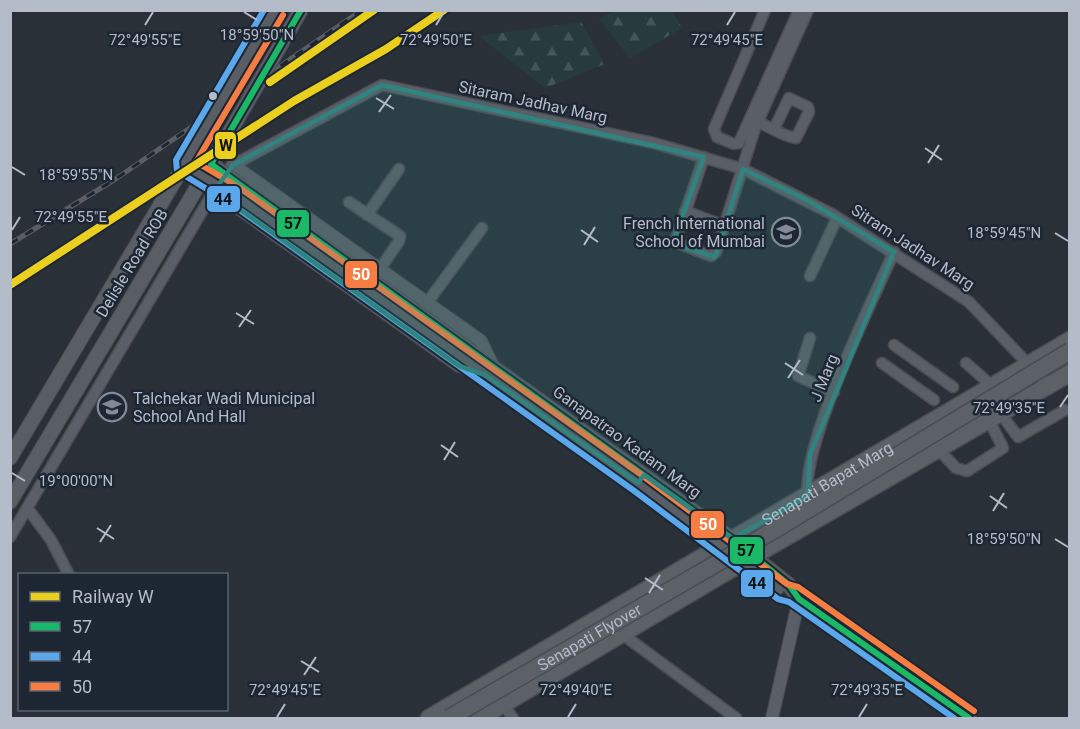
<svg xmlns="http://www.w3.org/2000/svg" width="1080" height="729" font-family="Roboto,sans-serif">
<defs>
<pattern id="forest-firs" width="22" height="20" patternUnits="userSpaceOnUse" patternTransform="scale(1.5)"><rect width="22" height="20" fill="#273a3e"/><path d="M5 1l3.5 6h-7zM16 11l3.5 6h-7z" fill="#445559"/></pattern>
</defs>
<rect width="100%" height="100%" fill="#2a3038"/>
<g fill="url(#forest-firs)">
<path d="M 614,11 L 672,11 L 682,28 L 630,58 L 599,19 Z"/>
<path d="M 581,22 L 605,64 L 545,88 L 479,36 Z"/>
</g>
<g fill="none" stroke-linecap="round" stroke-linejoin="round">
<g stroke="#484c53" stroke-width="13">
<g id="minor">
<path d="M 765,10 L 714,129 L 717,137 L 734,144 L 739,143 L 799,10"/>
<path d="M 758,122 C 770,127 784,137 796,138 L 809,112 L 808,107 L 789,98 L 774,129"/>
<path d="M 704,157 L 675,242 L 711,256 L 716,252 L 755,128 L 808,10"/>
<path d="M 233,165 L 382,85 L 654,143 L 743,169 L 832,214 L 969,302 L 1049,386"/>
<path d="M 349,202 L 400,236 L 399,241 L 380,269"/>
<path d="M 685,211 L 725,226"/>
<path d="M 367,215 L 399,169"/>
<path d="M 810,276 L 837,218"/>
<path d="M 427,303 L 482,228"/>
<path d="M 810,338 L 798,376 L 834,392"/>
<path d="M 894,345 L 953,387"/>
<path d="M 882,363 L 934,400"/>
<path d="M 966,363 L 992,386"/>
<path d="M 1001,414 L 1018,437 L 1065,410"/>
<path d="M 939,450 L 956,468 L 967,471 L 1003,448 L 992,426"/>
<path d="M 809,499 C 796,455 873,300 894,252"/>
<path d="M 28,509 L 51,540 L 68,573"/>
<path d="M 10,537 L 214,191"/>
<path d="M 618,631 L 736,718"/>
<path d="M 503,705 L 513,718"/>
</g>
</g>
<g stroke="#484c53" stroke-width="14">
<g id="tertiary">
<path d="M 481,374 L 459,366 L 214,191 L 233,165 L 481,341 L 493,366"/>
<path d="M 772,718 L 799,599"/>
</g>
</g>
<g stroke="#484c53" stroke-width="16">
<g id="secondary">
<path d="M 241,186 L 732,539 L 789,585 L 799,599 L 969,718"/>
<path d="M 235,195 L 638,483 L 777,588"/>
<path d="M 10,458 L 184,165"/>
<path d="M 10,502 L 211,164 L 191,152"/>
</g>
</g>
<g stroke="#484c55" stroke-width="19">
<g id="primary">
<path id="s1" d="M 429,718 L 1070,340"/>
<path d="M 480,718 L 743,562 L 1070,373"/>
</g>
</g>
<use href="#minor" stroke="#5a5e66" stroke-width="10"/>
<use href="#tertiary" stroke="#5a5e66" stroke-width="12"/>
<use href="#secondary" stroke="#595d64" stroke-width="14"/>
<use href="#primary" stroke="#5c6168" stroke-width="16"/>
<g stroke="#595d64" stroke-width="5">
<path id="rail" d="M 10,244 L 114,180 L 362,10"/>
</g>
<use href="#rail" stroke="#1d2633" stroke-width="3" stroke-dasharray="9" stroke-linecap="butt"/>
<g stroke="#484c53" stroke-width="16" stroke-linecap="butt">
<g id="secondary-bridge">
<path d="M 241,186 L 211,164 L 301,10"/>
<path d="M 235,195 L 184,165 L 275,10"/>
</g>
</g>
<g stroke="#484c55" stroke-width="19" stroke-linecap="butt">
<g id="primary-bridge">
<path id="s2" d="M 449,718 L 776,529 L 1070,351"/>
</g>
</g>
<use href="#secondary-bridge" stroke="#595d64" stroke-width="14"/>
<use href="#primary-bridge" stroke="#5c6168" stroke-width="16"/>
<g stroke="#1d2633" stroke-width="10">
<path id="bus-1" d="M 301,10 L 211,164 L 732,539 L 789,585 L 799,599 L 969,718"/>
</g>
<g stroke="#1d2633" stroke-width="10">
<path id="bus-2" d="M 264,10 L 176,160 L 177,171 L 230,203 L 633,490 L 778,599 L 789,602 L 954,718"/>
</g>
<g stroke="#1d2633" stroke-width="10">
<path id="bus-3" d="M 283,15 L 196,162 L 240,188 L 643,476 L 787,584 L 798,587 L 974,711"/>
</g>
<use href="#bus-1" stroke="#1ab867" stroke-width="6"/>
<use href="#bus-2" stroke="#5aa8eb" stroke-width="6"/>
<use href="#bus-3" stroke="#f77d43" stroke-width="6"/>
<g stroke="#1d2633" stroke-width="12">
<g id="rail-1">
<path d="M 270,82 L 374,10"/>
<path d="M 10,285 L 294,101 L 386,49 L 444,10"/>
</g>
</g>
<use href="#rail-1" stroke="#ebcf1f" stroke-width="8"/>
</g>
<path fill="#308480" fill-opacity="0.2" stroke="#308480" stroke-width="4.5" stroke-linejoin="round" d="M 382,85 L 704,157 L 673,243 L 715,257 L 743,169 L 807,200 L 894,252 L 810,455 L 808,496 L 732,539 L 644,475 L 638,483 L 485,375 L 459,366 L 214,191 L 233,165 Z"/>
<path fill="none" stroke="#b4bcc9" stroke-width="2" d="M 244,12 L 257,20M 145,25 L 153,12M 436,25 L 444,12M 727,25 L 735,12M 376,98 L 394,109M 379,112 L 391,95M 925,148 L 942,160M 928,163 L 939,145M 12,167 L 25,175M 12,230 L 20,217M 581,230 L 598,242M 1055,233 L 1068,241M 584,245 L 595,227M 236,313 L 254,324M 239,327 L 251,310M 785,363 L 803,375M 788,378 L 800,360M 1060,407 L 1068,395M 441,445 L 458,457M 444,460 L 455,442M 12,473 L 25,481M 990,496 L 1007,508M 993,511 L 1004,493M 97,528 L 114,539M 1055,539 L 1068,547M 100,542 L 111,525M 645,578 L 663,590M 649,593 L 660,575M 301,661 L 319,672M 304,675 L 316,657M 277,717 L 285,704M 568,717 L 576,704M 859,717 L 867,704"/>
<defs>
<g id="school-ring" transform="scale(1.5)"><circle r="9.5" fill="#1d2633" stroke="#848b96" stroke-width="1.5"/><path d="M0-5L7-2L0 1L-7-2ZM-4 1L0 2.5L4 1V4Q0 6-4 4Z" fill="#848b96"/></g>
</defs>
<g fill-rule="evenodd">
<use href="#school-ring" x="786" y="232"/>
<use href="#school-ring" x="112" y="407"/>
</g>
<circle fill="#b4bcc9" stroke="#1d2633" stroke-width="2" cx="213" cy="96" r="5"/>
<g text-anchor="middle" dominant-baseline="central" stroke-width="5" stroke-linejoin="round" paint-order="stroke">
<g font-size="16" fill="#b4bcc9" stroke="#1d2633">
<text transform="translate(533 102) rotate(12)">Sitaram Jadhav Marg</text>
<text transform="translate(913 247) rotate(33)">Sitram Jadhav Marg</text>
<text transform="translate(132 263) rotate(-59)">Delisle Road ROB</text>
<text transform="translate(824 378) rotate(-68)">J Marg</text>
<text transform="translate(627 442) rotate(36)">Ganapatrao Kadam Marg</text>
<text stroke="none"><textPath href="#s1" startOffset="462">Senapati Bapat Marg</textPath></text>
<text stroke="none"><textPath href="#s2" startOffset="162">Senapati Flyover</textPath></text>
</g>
<g font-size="16" fill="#b4bcc9" stroke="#1d2633" text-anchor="end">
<text x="765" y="223">French International<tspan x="765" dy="18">School of Mumbai</tspan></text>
<text x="133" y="398" text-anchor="start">Talchekar Wadi Municipal<tspan x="133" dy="18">School And Hall</tspan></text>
</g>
</g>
<g font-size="15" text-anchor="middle" fill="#b4bcc9" stroke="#1d2633" stroke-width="5" stroke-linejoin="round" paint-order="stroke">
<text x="257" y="40">18°59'50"N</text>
<text x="145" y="45">72°49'55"E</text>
<text x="436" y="45">72°49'50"E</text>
<text x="727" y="45">72°49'45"E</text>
<text x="76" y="180">18°59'55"N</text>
<text x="71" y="222">72°49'55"E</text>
<text x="1004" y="238">18°59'45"N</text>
<text x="1009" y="413">72°49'35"E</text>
<text x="76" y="486">19°00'00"N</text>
<text x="1004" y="544">18°59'50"N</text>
<text x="285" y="695">72°49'45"E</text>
<text x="576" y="695">72°49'40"E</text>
<text x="867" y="695">72°49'35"E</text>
</g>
<g stroke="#1d2633" stroke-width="2">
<rect x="214" y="131" width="23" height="29" rx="6" fill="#ebcf1f"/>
<rect x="206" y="185" width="35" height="28" rx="6" fill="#5aa8eb"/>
<rect x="276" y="209" width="34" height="29" rx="6" fill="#1ab867"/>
<rect x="344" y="260" width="34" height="29" rx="6" fill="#f77d43"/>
<rect x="690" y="510" width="35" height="29" rx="6" fill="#f77d43"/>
<rect x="729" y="536" width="35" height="29" rx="6" fill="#1ab867"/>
<rect x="740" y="569" width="34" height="29" rx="6" fill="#5aa8eb"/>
</g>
<g font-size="16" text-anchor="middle" font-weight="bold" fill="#fff">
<text x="361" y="280">50</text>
<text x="708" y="530">50</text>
</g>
<g font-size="16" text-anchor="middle" font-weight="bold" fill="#111">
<text x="226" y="151">W</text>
<text x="223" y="205">44</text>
<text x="293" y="229">57</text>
<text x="746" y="556">57</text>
<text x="757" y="589">44</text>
</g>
<rect width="1080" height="729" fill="none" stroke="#b4bcc9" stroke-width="24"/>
<rect x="18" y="573" width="210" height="138" fill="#1d2633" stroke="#59626f" stroke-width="1.5"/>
<rect x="30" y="592" width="30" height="9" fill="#ebcf1f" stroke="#59626f" stroke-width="1.5"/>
<text x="72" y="603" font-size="18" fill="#b4bcc9">Railway W</text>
<rect x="30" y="622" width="30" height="9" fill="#1ab867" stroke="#59626f" stroke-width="1.5"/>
<text x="72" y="633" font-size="18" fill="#b4bcc9">57</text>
<rect x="30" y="652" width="30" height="9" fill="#5aa8eb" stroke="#59626f" stroke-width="1.5"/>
<text x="72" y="663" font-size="18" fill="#b4bcc9">44</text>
<rect x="30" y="682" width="30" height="9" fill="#f77d43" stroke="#59626f" stroke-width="1.5"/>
<text x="72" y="693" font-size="18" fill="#b4bcc9">50</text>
</svg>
